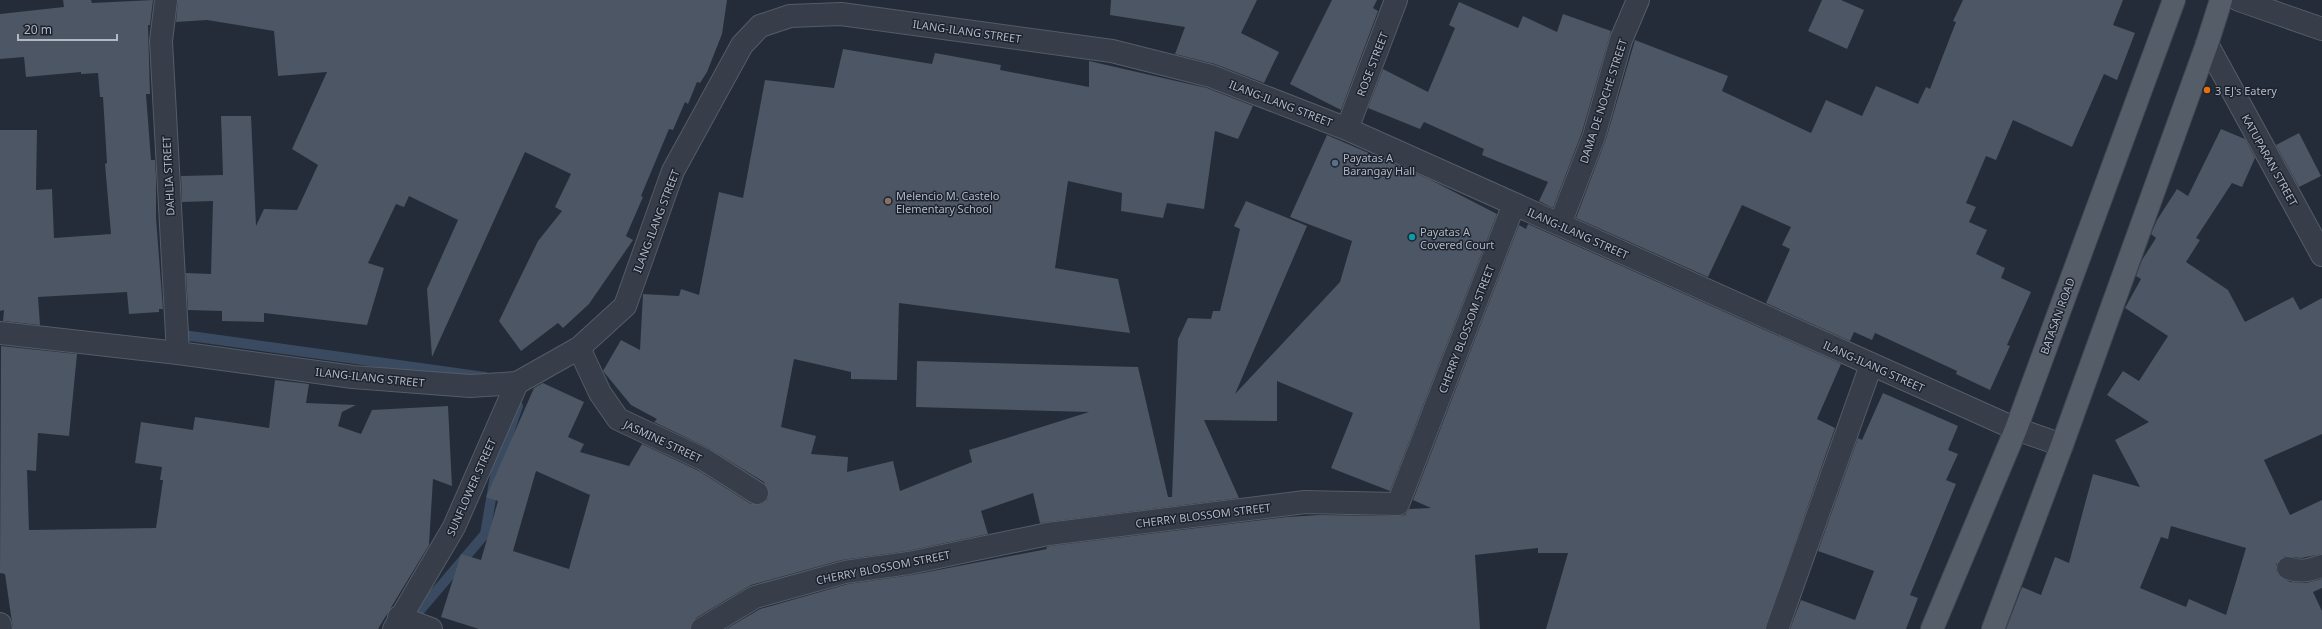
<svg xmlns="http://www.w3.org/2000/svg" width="2322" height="629" font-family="'Noto Sans',sans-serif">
<rect width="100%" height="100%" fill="#232c38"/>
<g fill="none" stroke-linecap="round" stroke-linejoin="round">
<g stroke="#3a4a60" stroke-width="10">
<path d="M 183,327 L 183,335 L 485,377"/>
<path d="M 414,625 L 416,615 L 485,534 L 496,470 L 518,406"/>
</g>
</g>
<g fill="#4c5664" fill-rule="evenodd">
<path d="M 63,0 L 91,0 L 92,3 L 153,0 L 150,25 L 148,25 L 150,94 L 146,94 L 151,160 L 155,160 L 156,177 L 156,218 L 163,309 L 159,309 L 159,312 L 129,314 L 127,292 L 38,297 L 40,325 L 3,321 L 4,310 L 0,311 L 0,130 L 37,130 L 36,190 L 52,189 L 54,238 L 111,234 L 105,164 L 107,163 L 103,97 L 100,97 L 98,73 L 81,74 L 81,72 L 26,77 L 24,57 L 0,59 L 0,14 L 64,7 Z"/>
<path d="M 178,0 L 727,0 L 722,34 L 707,72 L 700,83 L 697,82 L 688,104 L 685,102 L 673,130 L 669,129 L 641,196 L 643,197 L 626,236 L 633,240 L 589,304 L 563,328 L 558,323 L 521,351 L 499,321 L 538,241 L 562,211 L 555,207 L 571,174 L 525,152 L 432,357 L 427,289 L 458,220 L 409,196 L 404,207 L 396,204 L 368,263 L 384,268 L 367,325 L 264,313 L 264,322 L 222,321 L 222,311 L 188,310 L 186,273 L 211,274 L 213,201 L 182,202 L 181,176 L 223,175 L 221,116 L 251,116 L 256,226 L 264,209 L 297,210 L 318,165 L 292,149 L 327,72 L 278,76 L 274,31 L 207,20 L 176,22 Z"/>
<path d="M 1111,0 L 1257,0 L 1241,33 L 1279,52 L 1264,83 L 1215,64 L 1175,54 L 1185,27 L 1110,15 Z"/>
<path d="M 1332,0 L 1377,0 L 1373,8 L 1378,11 L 1341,110 L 1290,84 Z"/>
<path d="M 1822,0 L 1841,0 L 1864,10 L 1847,49 L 1808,31 Z"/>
<path d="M 1963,0 L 2123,0 L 2113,25 L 2135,33 L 2117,80 L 2104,74 L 2072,147 L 2013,120 L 1996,160 L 1986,156 L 1966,203 L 1976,207 L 1969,222 L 1987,230 L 1976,254 L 2005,268 L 2001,278 L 2031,292 L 2007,345 L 2010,346 L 1990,390 L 1956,374 L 1957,371 L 1875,333 L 1872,340 L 1854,332 L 1850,341 L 1766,303 L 1790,249 L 1782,245 L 1791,227 L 1742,205 L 1708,277 L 1576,218 L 1606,139 L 1635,40 L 1728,76 L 1722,91 L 1811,133 L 1826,100 L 1862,116 L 1876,86 L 1918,104 L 1926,87 L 1930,89 L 1956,22 L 1953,21 Z"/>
<path d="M 1459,2 L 1518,28 L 1523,16 L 1557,32 L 1563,14 L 1611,31 L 1582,132 L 1553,208 L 1539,201 L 1548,182 L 1482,155 L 1484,149 L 1424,122 L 1420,129 L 1368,108 L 1383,69 L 1428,92 L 1455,28 L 1449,25 Z"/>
<path d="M 843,49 L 932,64 L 935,53 L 1001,65 L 1000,70 L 1089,87 L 1089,61 L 1207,88 L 1253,106 L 1238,139 L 1215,131 L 1204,209 L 1167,203 L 1163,218 L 1121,211 L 1122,193 L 1068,181 L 1055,268 L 1118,279 L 1130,333 L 899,303 L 897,380 L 851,379 L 851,372 L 794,359 L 781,427 L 816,436 L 811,454 L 848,457 L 847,472 L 893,461 L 900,491 L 972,462 L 969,450 L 1089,412 L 916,407 L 917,361 L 1138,367 L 1168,497 L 1172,497 L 1178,339 L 1188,318 L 1211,319 L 1213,311 L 1220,311 L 1240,229 L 1234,226 L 1246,201 L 1307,226 L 1235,394 L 1340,282 L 1352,241 L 1290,217 L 1327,135 L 1429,179 L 1497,214 L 1390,491 L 1331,468 L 1353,413 L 1277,381 L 1277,421 L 1204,420 L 1239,498 L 1040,523 L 1033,493 L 981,511 L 988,534 L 907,551 L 842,560 L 751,585 L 696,618 L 690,629 L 479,629 L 441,617 L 461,554 L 481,560 L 498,501 L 486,497 L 534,388 L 543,383 L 584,402 L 568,437 L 584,444 L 580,452 L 629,466 L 642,444 L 699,471 L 751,504 L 762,504 L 767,500 L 769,493 L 764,482 L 710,449 L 654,422 L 657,419 L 631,405 L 603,371 L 621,340 L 640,350 L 643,294 L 679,296 L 681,289 L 699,295 L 719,192 L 743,198 L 765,80 L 834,88 ZM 536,471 L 590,495 L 569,569 L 513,551 Z"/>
<path d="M 2221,129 L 2245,139 L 2255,158 L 2242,187 L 2232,183 L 2196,238 L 2200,240 L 2186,262 L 2228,290 L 2245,322 L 2293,297 L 2300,310 L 2322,298 L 2322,434 L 2264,460 L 2290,515 L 2322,500 L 2322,554 L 2301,558 L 2285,556 L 2276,564 L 2276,570 L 2279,576 L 2290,582 L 2306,583 L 2322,579 L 2322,588 L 2313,592 L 2322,611 L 2322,629 L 2006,629 L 2022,587 L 2041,595 L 2055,557 L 2069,563 L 2093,474 L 2140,487 L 2115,440 L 2149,422 L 2107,395 L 2123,371 L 2139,381 L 2168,336 L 2125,308 L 2141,279 L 2136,276 L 2142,260 L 2156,238 L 2151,234 L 2157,220 L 2177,189 L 2188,196 ZM 2171,526 L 2246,548 L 2226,615 L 2189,599 L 2186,607 L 2140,588 L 2161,537 L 2168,539 Z"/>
<path d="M 2299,133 L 2321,176 L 2299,187 L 2276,145 Z"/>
<path d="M 1528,224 L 1841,364 L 1817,419 L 1835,428 L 1765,629 L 1546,629 L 1568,553 L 1538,553 L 1538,548 L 1475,555 L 1480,629 L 726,629 L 760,609 L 848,584 L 912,575 L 1047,549 L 1046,547 L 1050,546 L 1287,517 L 1319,515 L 1398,516 L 1405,515 L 1409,509 L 1431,508 L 1413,500 L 1519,225 L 1526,229 Z"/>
<path d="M 1,346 L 77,354 L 69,436 L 38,433 L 36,471 L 27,470 L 29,530 L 156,528 L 163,480 L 160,480 L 162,467 L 135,463 L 141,422 L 193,430 L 195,417 L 269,428 L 275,380 L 309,384 L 306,403 L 356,405 L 342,412 L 338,426 L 361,434 L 372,410 L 448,406 L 452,486 L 433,479 L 429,545 L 378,629 L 13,629 L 5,574 L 0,573 Z"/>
<path d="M 1883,393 L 1958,426 L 1948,450 L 1958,454 L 1946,480 L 1956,484 L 1910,595 L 1918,598 L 1906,629 L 1790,629 L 1801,600 L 1855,620 L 1874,571 L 1818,551 L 1858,438 L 1862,440 Z"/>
</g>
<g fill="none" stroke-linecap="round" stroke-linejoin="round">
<g stroke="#555c67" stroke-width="24">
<g id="minor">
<path d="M 166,0 L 161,41 L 178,353"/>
<path d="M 2239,0 L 2322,29"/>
<path d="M 2207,44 L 2322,255"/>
<path d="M 1347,129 L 1396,0"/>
<path d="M 1560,224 L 1594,136 L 1621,40 L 1638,0"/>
<path d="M 0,333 L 178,353 L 353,377 L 470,386 L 517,383 L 579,348 L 625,306 L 673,171 L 742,45 L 760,26 L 790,16 L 841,14 L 1112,51 L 1211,76 L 1347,129 L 2016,429 L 2062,445"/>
<path d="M 579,348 L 600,393 L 618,419 L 705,460 L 757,493"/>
<path d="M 2288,568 C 2300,573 2310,570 2322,566"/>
<path d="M 399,617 L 431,629"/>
<path d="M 0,624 L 1,629"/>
<path d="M 394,629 L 454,527 L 517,383"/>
<path d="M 702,629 L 755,597 L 845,572 L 909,563 L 1048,534 L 1305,502 L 1398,504 L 1514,204"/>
<path d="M 1777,629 L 1871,365"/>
</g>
</g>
<g stroke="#404752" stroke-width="24">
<g id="major">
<path d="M 1932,629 L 2016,429 L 2174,0"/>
<path d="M 1993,629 L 2062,445 L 2207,44 L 2221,0"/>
</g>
</g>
<use href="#minor" stroke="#373e49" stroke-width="22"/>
<use href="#major" stroke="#555d69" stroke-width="22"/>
</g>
<circle fill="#e8710a" stroke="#1c232e" stroke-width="1.5" cx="2207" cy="90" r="4"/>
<circle fill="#5c6f8a" stroke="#1c232e" stroke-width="1.5" cx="1335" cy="163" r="4"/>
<circle fill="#8d6e63" stroke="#1c232e" stroke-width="1.5" cx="888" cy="201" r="4"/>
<circle fill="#0f9aa8" stroke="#1c232e" stroke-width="1.5" cx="1412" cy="237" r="4"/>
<g text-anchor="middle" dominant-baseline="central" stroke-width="3" stroke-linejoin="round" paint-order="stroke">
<g font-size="11" fill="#b2b9c5" stroke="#1c232e">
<text transform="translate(967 31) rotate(8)">ILANG-ILANG STREET</text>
<text transform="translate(1372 64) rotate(-69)">ROSE STREET</text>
<text transform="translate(1603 101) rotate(-72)">DAMA DE NOCHE STREET</text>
<text transform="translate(1281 103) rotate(21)">ILANG-ILANG STREET</text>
<text transform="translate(2270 160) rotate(61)">KATUPARAN STREET</text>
<text transform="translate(168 176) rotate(-93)">DAHLIA STREET</text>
<text transform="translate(656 221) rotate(-69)">ILANG-ILANG STREET</text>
<text transform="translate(1578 233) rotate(24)">ILANG-ILANG STREET</text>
<text transform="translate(2057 316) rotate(-70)">BATASAN ROAD</text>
<text transform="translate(1466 329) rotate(-69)">CHERRY BLOSSOM STREET</text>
<text transform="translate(1874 366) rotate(24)">ILANG-ILANG STREET</text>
<text transform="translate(370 377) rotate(6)">ILANG-ILANG STREET</text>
<text transform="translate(663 441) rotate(25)">JASMINE STREET</text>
<text transform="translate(471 487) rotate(-66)">SUNFLOWER STREET</text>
<text transform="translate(1203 515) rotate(-7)">CHERRY BLOSSOM STREET</text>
<text transform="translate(883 567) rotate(-11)">CHERRY BLOSSOM STREET</text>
</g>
<g font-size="11" fill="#b2b9c5" stroke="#1c232e" text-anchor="start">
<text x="2215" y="90">3 EJ's Eatery</text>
<text x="1343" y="157">Payatas A<tspan x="1343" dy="13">Barangay Hall</tspan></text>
<text x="896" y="195">Melencio M. Castelo<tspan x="896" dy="13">Elementary School</tspan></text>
<text x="1420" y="231">Payatas A<tspan x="1420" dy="13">Covered Court</tspan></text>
</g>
</g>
<path d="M18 34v6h99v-6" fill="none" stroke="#b2b9c5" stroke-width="2"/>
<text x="24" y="34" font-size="12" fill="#b2b9c5" stroke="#1c232e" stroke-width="3" paint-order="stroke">20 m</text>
</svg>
